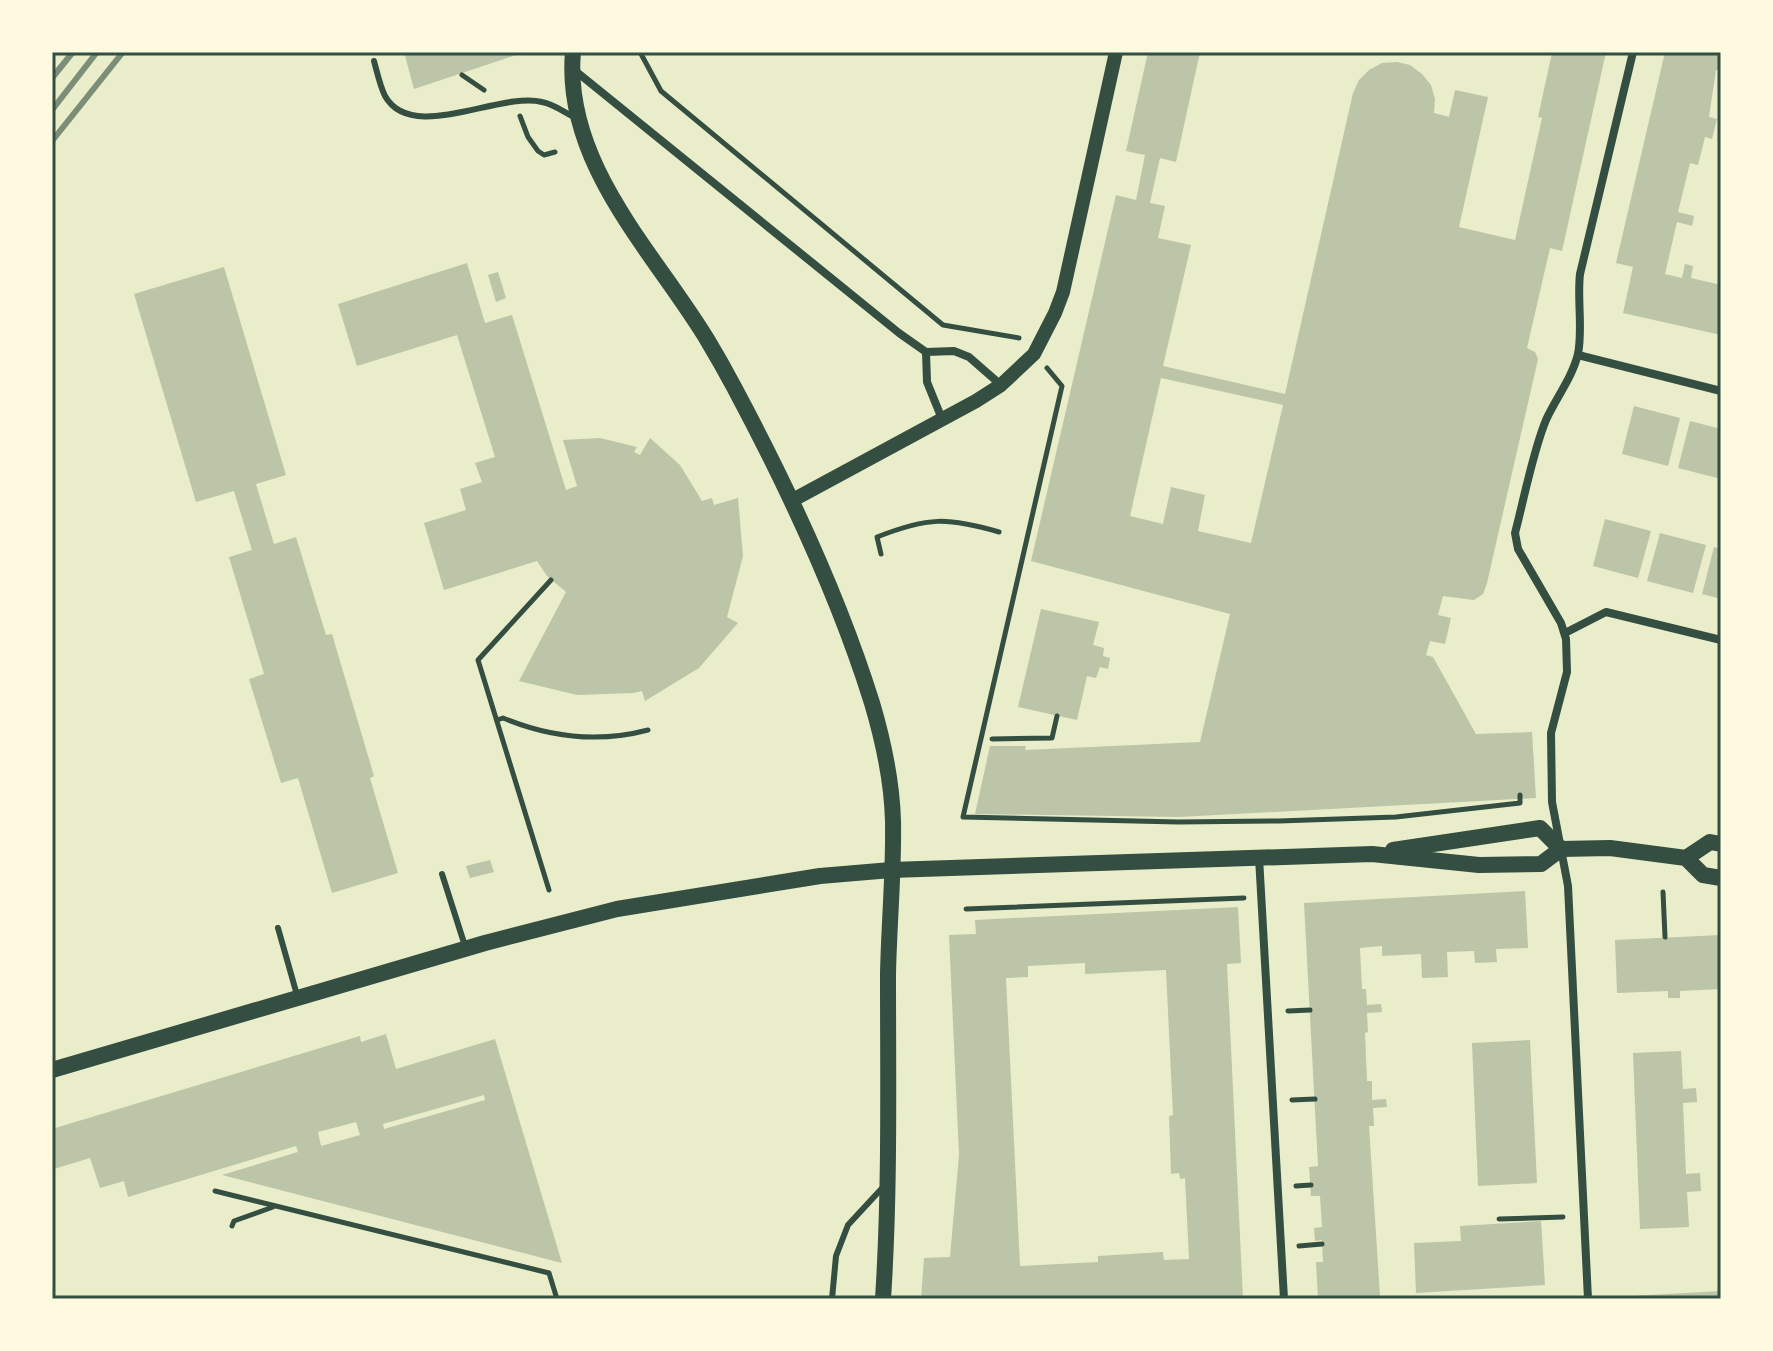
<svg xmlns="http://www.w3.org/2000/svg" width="1773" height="1351" font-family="'Playfair Display',serif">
<rect width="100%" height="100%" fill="#e9edc9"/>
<g fill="#bcc5a7" fill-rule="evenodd">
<path d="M 404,52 L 522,52 L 522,53 L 414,89 Z"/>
<path d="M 1148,52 L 1200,52 L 1176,162 L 1160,158 L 1150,203 L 1165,206 L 1158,238 L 1191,245 L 1163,366 L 1285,394 L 1353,93 L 1359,80 L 1369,70 L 1382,63 L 1397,62 L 1410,65 L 1422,74 L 1431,85 L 1435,99 L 1434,113 L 1449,117 L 1455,90 L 1488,97 L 1459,227 L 1515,240 L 1542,118 L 1538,117 L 1552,53 L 1606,52 L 1562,251 L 1550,248 L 1527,348 L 1535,352 L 1538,359 L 1487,583 L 1483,594 L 1474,600 L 1443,596 L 1438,615 L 1451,618 L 1445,644 L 1430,641 L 1426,655 L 1433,657 L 1476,734 L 1532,732 L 1536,798 L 1179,817 L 975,814 L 990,746 L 1026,746 L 1025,750 L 1200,742 L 1230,614 L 1031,561 L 1116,195 L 1136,200 L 1145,155 L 1126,151 ZM 1161,378 L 1283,405 L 1251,543 L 1198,531 L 1205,495 L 1171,487 L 1163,524 L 1130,516 Z"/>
<path d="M 1665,52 L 1721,52 L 1721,71 L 1716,70 L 1709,117 L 1717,119 L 1712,139 L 1705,137 L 1698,165 L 1690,163 L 1678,212 L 1694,216 L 1692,226 L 1677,222 L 1665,274 L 1682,278 L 1685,264 L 1693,266 L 1691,278 L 1721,285 L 1721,335 L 1623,313 L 1633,267 L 1616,263 Z"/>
<path d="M 467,263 L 485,323 L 512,315 L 566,490 L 577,486 L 563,440 L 600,438 L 637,447 L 634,452 L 640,455 L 650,438 L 680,465 L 702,501 L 712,498 L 714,505 L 738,498 L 743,556 L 727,617 L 738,623 L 699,668 L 645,701 L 642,691 L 633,693 L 577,695 L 519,681 L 566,592 L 547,576 L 537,561 L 444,590 L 424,523 L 466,510 L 460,489 L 482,482 L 475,463 L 495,457 L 457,335 L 357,366 L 338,304 Z"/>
<path d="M 224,267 L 286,475 L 256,484 L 274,544 L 296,537 L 326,635 L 332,634 L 374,776 L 370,778 L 398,873 L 332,893 L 298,778 L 281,783 L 249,679 L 264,674 L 229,557 L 252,550 L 234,491 L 196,502 L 134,294 Z"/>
<path d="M 498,272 L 506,298 L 496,302 L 488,275 Z"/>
<path d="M 1634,406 L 1680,418 L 1668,466 L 1622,454 Z"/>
<path d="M 1690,421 L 1721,429 L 1721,479 L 1678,468 Z"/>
<path d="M 1605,519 L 1651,531 L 1638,578 L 1593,566 Z"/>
<path d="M 1660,533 L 1706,545 L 1693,593 L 1647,581 Z"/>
<path d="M 1714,547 L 1721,549 L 1721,599 L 1702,594 Z"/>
<path d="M 1041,609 L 1099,622 L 1093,645 L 1104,648 L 1103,656 L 1110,658 L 1108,669 L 1100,667 L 1096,678 L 1087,676 L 1077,720 L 1018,707 Z"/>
<path d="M 490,860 L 494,872 L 470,878 L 466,866 Z"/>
<path d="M 1525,891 L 1528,948 L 1496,949 L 1497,962 L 1475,963 L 1474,951 L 1447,952 L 1448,977 L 1422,978 L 1421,954 L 1382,956 L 1382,946 L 1360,948 L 1362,989 L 1366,989 L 1367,1005 L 1381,1004 L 1382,1012 L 1367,1013 L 1368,1032 L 1365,1033 L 1367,1081 L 1372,1081 L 1372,1100 L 1386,1099 L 1387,1107 L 1373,1108 L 1374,1126 L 1369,1126 L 1380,1296 L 1318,1299 L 1316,1262 L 1323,1262 L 1322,1240 L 1315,1241 L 1314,1228 L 1322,1227 L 1320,1196 L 1311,1196 L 1309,1167 L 1318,1166 L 1304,903 Z"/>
<path d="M 1238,907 L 1241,963 L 1227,964 L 1243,1299 L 921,1299 L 924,1258 L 950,1257 L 959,1155 L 949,935 L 976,934 L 975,920 ZM 1085,963 L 1085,974 L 1166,970 L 1173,1115 L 1169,1116 L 1171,1174 L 1179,1173 L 1180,1179 L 1185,1178 L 1189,1259 L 1164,1260 L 1163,1252 L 1098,1256 L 1098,1262 L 1020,1266 L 1006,978 L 1028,977 L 1028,966 Z"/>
<path d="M 1721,935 L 1721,989 L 1680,991 L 1680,998 L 1668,998 L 1668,991 L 1617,993 L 1615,940 Z"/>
<path d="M 386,1034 L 396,1069 L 495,1039 L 562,1263 L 222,1175 L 298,1152 L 296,1146 L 128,1197 L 124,1181 L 100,1188 L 90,1158 L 54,1169 L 52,1129 L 360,1036 L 361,1042 ZM 484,1095 L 485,1100 L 384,1129 L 383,1124 ZM 356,1122 L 360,1135 L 321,1146 L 318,1132 Z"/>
<path d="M 1530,1040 L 1537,1183 L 1478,1186 L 1472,1043 Z"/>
<path d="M 1681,1051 L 1683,1089 L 1696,1088 L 1697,1102 L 1683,1103 L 1686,1174 L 1700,1173 L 1701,1191 L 1687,1192 L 1689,1227 L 1640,1229 L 1633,1053 Z"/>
<path d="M 1541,1221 L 1545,1285 L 1416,1293 L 1414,1243 L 1461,1241 L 1460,1226 Z"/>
<path d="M 1721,1291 L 1721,1299 L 1632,1299 L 1631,1296 Z"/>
</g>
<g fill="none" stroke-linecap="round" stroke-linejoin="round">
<g stroke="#344e41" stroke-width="5">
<path d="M 640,52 L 661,91 L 943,325 L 1019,338"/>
<path d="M 462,75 L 484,90"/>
<path d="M 520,116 L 528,137 L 538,151 L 544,155 L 555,152"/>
<path d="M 1047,368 L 1062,386 L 963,817 L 1178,822 L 1279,821 L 1396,817 L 1520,803 L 1520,795"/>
<path d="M 881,554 L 877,537 C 928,517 947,517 999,532"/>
<path d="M 497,720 L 503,718 C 549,737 599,743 648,730"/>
<path d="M 992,739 L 1052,738 L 1057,716"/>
<path d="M 549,890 L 478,660 L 551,580"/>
<path d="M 1663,892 L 1665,937"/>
<path d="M 966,909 L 1244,898"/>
<path d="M 1288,1011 L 1310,1010"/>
<path d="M 1292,1100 L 1315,1099"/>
<path d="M 1296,1186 L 1311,1185"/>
<path d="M 215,1191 L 549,1273 L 557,1299"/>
<path d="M 1499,1219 L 1563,1217"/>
<path d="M 232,1226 L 234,1221 L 273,1207"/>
<path d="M 1299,1246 L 1322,1244"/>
</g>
<g stroke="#344e41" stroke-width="6">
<path d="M 374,61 C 377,72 380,86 385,96 C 412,144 500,91 542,102 C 554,104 565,113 576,118"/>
<path d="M 442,874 L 465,946"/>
<path d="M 278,928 L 297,995"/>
<path d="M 832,1299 L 836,1256 L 848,1225 L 885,1185"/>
</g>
<g stroke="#344e41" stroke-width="8">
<path d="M 573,69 L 899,333 L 926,352 L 954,351 L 969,357 L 1001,385"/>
<path d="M 926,352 L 927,382 L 942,419"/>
<path d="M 1578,355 L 1721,391"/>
<path d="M 1565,633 L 1606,612 L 1721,640"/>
<path d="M 1259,857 L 1284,1299"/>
<path d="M 1588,1299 L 1568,886 L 1552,802 L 1551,733 L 1567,672 L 1566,639 L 1561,623 L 1518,549 L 1515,533 C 1524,499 1533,451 1546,420 C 1556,398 1572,378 1578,354 C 1583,329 1577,300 1580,274 L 1633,52"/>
</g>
<path stroke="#344e41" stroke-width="14" d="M 791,501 L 976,401 L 1001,385 L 1034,354 L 1055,313 L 1063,292 L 1116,52"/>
<g stroke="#344e41" stroke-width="16">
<path d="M 573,52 C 563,164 655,253 708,341 C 717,356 726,372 734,387 C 788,488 838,594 872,703 C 883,740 892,783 893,821 C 894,872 889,923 888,974 C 888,1082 890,1191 883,1299"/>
<path d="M 1393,850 L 1540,828 L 1561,849"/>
<path d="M 1686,858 L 1710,842 L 1721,844"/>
<path d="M 52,1070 L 485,943 L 617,909 L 820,876 L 891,870 L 1372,854 L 1479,865 L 1541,864 L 1561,849 L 1610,848 L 1686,858 L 1703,875 L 1721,878"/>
</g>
<g stroke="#7c8e77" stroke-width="6">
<path d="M 52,78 L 73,52"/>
<path d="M 52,110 L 97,52"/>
<path d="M 52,141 L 123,52"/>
</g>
</g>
<rect width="1773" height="1351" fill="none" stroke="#fefae0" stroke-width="108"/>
<rect x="54" y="54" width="1665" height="1243" fill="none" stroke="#344e41" stroke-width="3"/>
</svg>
